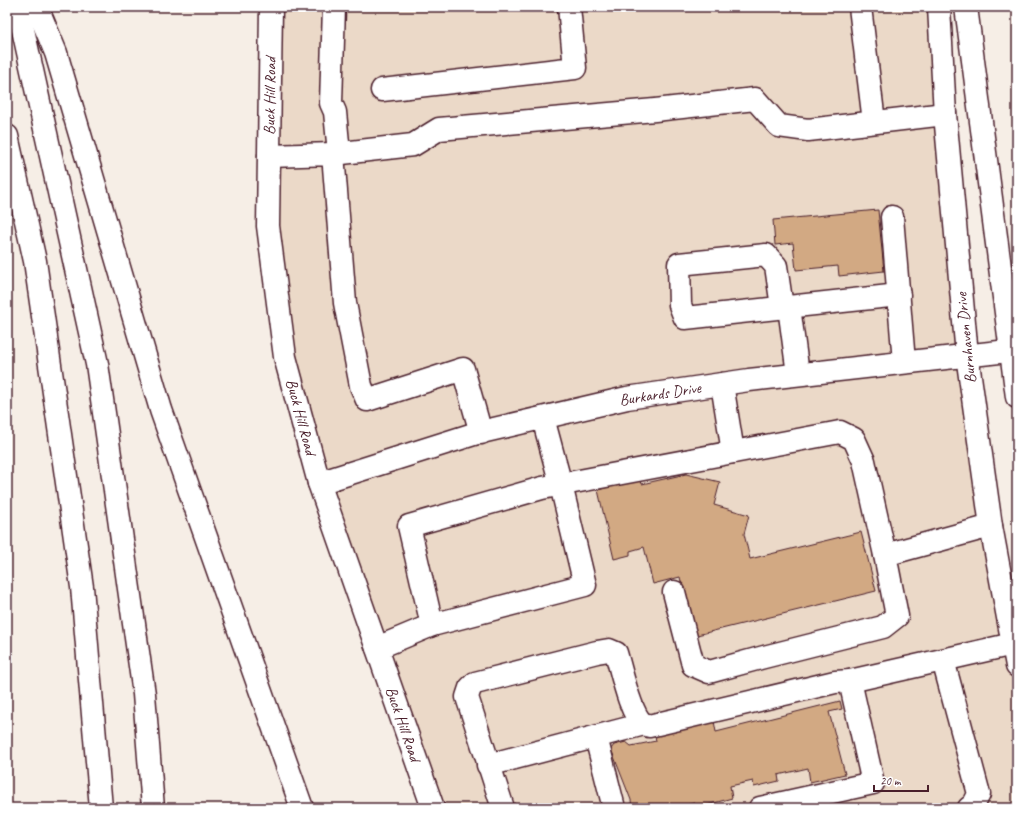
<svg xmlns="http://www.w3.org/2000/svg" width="1024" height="815" font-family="Caveat,sans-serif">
<rect width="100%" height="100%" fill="#f6eee6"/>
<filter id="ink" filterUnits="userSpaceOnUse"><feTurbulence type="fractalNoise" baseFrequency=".025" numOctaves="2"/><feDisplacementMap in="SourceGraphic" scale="8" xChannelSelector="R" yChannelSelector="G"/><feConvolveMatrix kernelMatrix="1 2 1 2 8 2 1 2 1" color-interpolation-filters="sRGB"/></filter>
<g filter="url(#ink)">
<path fill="#ebd9c8" d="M 271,7 L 939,7 L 945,114 L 1017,666 L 1017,808 L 433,808 L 319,483 L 268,226 Z"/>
<g fill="#d2a983" stroke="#4a1f2b">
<path d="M 878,210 L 884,271 L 839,276 L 838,266 L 796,270 L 793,243 L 775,245 L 773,220 Z"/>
<path d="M 686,474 L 720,482 L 714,505 L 749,515 L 744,534 L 750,559 L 861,532 L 876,591 L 693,636 L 680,577 L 653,584 L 644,547 L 630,551 L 630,555 L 614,559 L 598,490 L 640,478 L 642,484 Z"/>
<path d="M 840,701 L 842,709 L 829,712 L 845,774 L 810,782 L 808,768 L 778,775 L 779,781 L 754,787 L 753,781 L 730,786 L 732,798 L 696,808 L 694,803 L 674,808 L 632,808 L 631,800 L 611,749 L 614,745 L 626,742 L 631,746 L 656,741 L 655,736 L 714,721 L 716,732 Z"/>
</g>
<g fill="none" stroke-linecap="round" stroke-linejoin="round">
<g stroke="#4a1f2b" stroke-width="25">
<g id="minor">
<path d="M 271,7 L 268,226 L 285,357 L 319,483 L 433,808"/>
<path d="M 334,7 L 331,103 L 335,112 L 339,153"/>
<path d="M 860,7 L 874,122"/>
<path d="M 939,7 L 945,114 L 967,355 L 991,526 L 1017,666"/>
<path d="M 966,7 L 1017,397"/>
<path d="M 382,90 L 575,68 L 569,7"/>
<path d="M 333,154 L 413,145 L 439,129 L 655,110 L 755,99 L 779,126 L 808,130 L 945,114"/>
<path d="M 269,156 L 333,154 L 345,303 L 361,386 L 367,400 L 463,369 L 481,433"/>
<path d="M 892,217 L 904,362"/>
<path d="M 782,307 L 776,266 L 766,255 L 679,264 L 680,305 L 685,318 L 899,295"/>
<path d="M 789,307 L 798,374"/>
<path d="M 722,384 L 733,452"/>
<path d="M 319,483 L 477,433 L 627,398 L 749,380 L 1017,350"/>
<path d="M 885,555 L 991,526"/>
<path d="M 432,625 L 409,526 L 542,488 L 840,432 L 854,439 L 864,461 L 885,555 L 897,616 L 883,627 L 764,657 L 709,672 L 693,665 L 674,592"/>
<path d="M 377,648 L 432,625 L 585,585 L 561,485 L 543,418"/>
<path d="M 943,660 L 979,794 L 974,804 L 969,808"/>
<path d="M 596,737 L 614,808"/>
<path d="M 488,765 L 644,724"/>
<path d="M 503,808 L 467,697 L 470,688 L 475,683 L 597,652 L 609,650 L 616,653 C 621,669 630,714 643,724 C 644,724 648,725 649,726 L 835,682 L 850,681 L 1013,644"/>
<path d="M 760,808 L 873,783 L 850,681"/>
</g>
</g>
<g stroke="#4a1f2b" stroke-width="25">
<g id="highway">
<path d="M 18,7 L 97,364 L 144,694 L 153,808"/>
<path d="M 37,7 L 56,53 L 161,410 L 302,808"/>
<path d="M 7,136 L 35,261 L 82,587 L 101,808"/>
</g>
</g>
<use href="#minor" stroke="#fff" stroke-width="22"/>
<use href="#highway" stroke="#fff" stroke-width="22"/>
</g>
</g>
<g text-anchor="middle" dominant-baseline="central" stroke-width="4" stroke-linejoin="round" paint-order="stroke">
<g font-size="16" fill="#4a1f2b" stroke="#fff">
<text transform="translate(270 96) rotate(-89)">Buck Hill Road</text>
<text transform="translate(966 338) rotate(-96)">Burnhaven Drive</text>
<text transform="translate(660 394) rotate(-9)">Burkards Drive</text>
<text transform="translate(301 417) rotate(75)">Buck Hill Road</text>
<text transform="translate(403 724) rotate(71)">Buck Hill Road</text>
</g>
</g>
<rect width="1024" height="815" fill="none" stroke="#fff" stroke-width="24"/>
<rect x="12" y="12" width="1000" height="791" fill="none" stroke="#4a1f2b" stroke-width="1.5" filter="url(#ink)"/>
<path d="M874 785v6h54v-6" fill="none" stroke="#4a1f2b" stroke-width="2"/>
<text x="880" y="785" font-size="12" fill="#4a1f2b" stroke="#ffffff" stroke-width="3" paint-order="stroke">20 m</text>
</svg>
